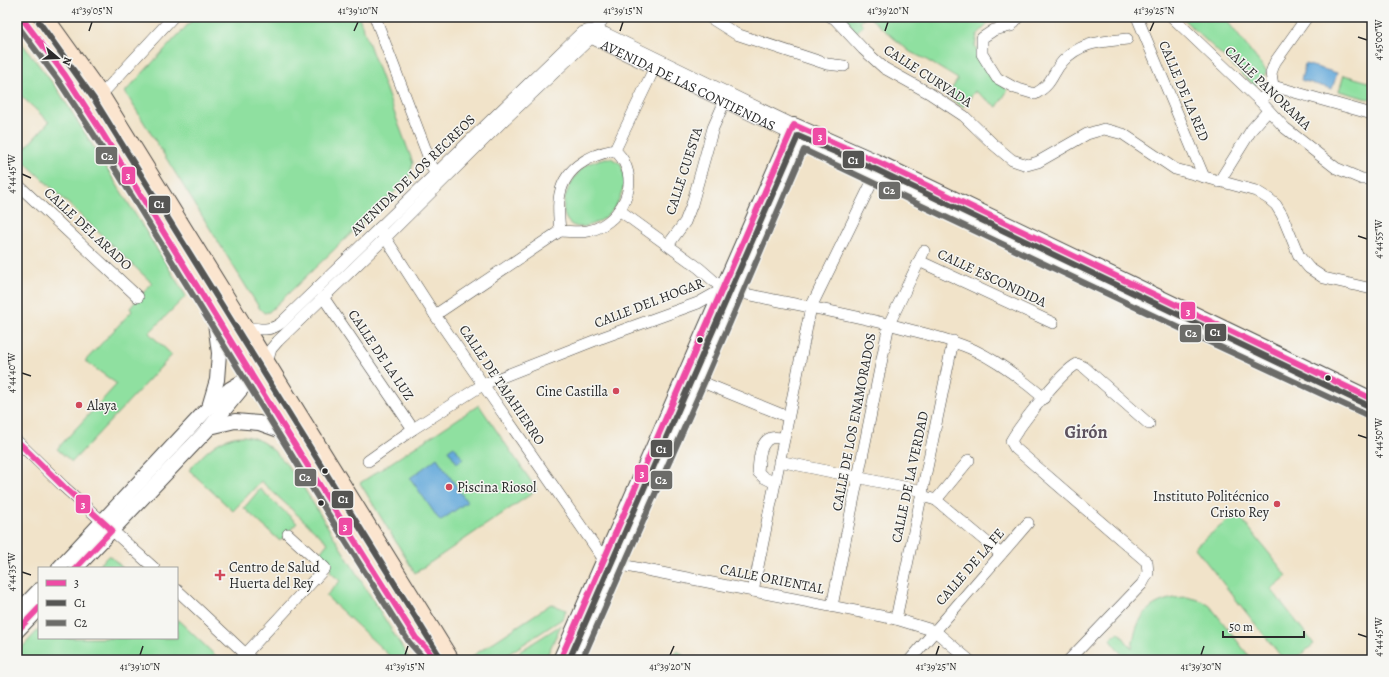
<svg xmlns="http://www.w3.org/2000/svg" width="1389" height="677" font-family="Alegreya,serif">
<rect width="100%" height="100%" fill="#f6f6f2"/>
<filter id="ink" filterUnits="userSpaceOnUse"><feTurbulence type="fractalNoise" baseFrequency=".025" numOctaves="2"/><feDisplacementMap in="SourceGraphic" scale="8" xChannelSelector="R" yChannelSelector="G"/><feConvolveMatrix kernelMatrix="1 2 1 2 8 2 1 2 1" color-interpolation-filters="sRGB"/></filter>
<filter id="wash" filterUnits="userSpaceOnUse"><feTurbulence type="fractalNoise" baseFrequency=".012" numOctaves="4" result="noise"/><feDisplacementMap in="SourceGraphic" scale="16" xChannelSelector="R" yChannelSelector="G"/><feGaussianBlur stdDeviation="0.9" result="paint"/><feColorMatrix in="noise" values="0 0 0 0 0 0 0 0 0 0 0 0 0 0 0 0 0 1.4 0 .05"/><feComposite in="paint" operator="in"/></filter>
<g filter="url(#wash)">
<rect width="100%" height="100%" fill="#f1e3c9"/>
<g fill="#8fe0a0" stroke="#5d8666">
<path d="M 195,17 L 359,17 L 413,163 L 409,178 L 269,312 L 264,313 L 260,309 L 125,92 Z"/>
<path d="M 841,17 L 865,17 L 860,22 L 863,25 L 857,32 Z"/>
<path d="M 869,17 L 1010,17 L 1007,20 L 996,20 L 989,23 L 977,35 L 975,46 L 991,78 L 1008,90 L 997,107 L 975,91 L 963,107 L 947,96 L 958,79 L 925,59 L 910,52 Z"/>
<path d="M 1181,17 L 1224,17 L 1267,72 L 1255,86 Z"/>
<path d="M 17,37 L 58,90 L 186,296 L 149,333 L 172,355 L 72,462 L 57,449 L 117,384 L 85,361 L 132,311 L 130,308 L 152,283 L 18,156 L 49,122 L 17,92 Z"/>
<path d="M 1344,75 L 1372,83 L 1372,100 L 1339,91 Z"/>
<path d="M 605,158 L 611,158 L 621,164 C 622,170 625,177 625,182 C 625,185 623,189 622,191 C 617,208 607,220 590,225 C 584,227 578,228 572,225 C 552,212 572,176 585,166 C 591,162 598,160 605,158 Z"/>
<path d="M 479,405 L 537,490 L 415,573 L 360,483 Z"/>
<path d="M 244,436 C 272,439 290,469 305,490 L 410,660 L 394,660 L 326,596 L 340,581 L 330,572 L 331,569 L 330,564 L 319,554 L 328,543 L 261,481 L 233,511 L 189,470 C 205,453 219,436 244,436 Z"/>
<path d="M 260,489 L 297,523 L 280,541 L 244,508 Z"/>
<path d="M 1237,513 L 1287,576 L 1271,589 L 1314,644 L 1294,660 L 1284,660 L 1195,548 L 1197,545 Z"/>
<path d="M 109,555 L 123,568 L 96,568 Z"/>
<path d="M 1187,597 L 1202,601 L 1210,606 L 1252,660 L 1126,660 L 1110,639 L 1119,632 L 1132,649 C 1136,614 1151,598 1187,597 Z"/>
<path d="M 551,604 L 566,610 L 562,619 L 499,660 L 472,660 L 471,657 Z"/>
<path d="M 177,619 L 216,656 L 212,660 L 17,660 L 17,653 L 39,629 L 39,638 L 177,638 Z"/>
<path d="M 561,625 L 545,660 L 523,660 L 519,652 Z"/>
<path d="M 678,651 L 688,660 L 670,660 Z"/>
</g>
<g fill="#66aadb" stroke="#486a83">
<path d="M 1305,64 L 1337,73 L 1332,89 L 1301,80 Z"/>
<path d="M 454,446 L 463,459 L 457,463 L 448,450 Z"/>
<path d="M 437,458 L 467,502 L 440,521 L 410,478 Z"/>
</g>
</g>
<g filter="url(#ink)">
<g fill="none" stroke-linecap="round" stroke-linejoin="round">
<g stroke="#494743" stroke-width="12">
<g id="minor">
<path d="M 375,17 L 433,169 L 438,178"/>
<path d="M 709,17 L 736,34 L 827,64 L 844,66"/>
<path d="M 831,17 L 834,18 L 863,49 L 884,68 L 929,93 L 964,116 L 993,144 L 1012,160 L 1027,165 L 1038,162 L 1087,134 L 1104,129 L 1123,134 L 1175,169 L 1256,191 L 1269,199 L 1276,205 L 1282,215 L 1299,256 L 1309,268 L 1324,278 L 1372,289"/>
<path d="M 1018,17 L 1011,26 L 994,30 L 982,38 L 982,54 L 997,78 L 1015,88 L 1035,94 C 1054,83 1051,74 1063,61 C 1082,41 1102,42 1127,39"/>
<path d="M 1137,17 L 1204,177"/>
<path d="M 1172,17 L 1260,101 L 1285,128 L 1336,168 L 1362,179 L 1372,179"/>
<path d="M 1370,17 L 1372,18"/>
<path d="M 597,29 L 604,17"/>
<path d="M 1273,86 L 1372,114"/>
<path d="M 101,95 L 173,17"/>
<path d="M 1260,101 L 1273,86 L 1271,73 L 1275,62 L 1307,17"/>
<path d="M 615,150 C 618,154 622,157 624,162 C 639,190 617,225 588,231 C 579,233 569,231 560,231 C 559,221 558,210 559,200 C 562,169 588,155 615,150 Z"/>
<path d="M 615,150 L 654,69"/>
<path d="M 1219,182 L 1252,129 L 1268,111"/>
<path d="M 17,184 L 138,297"/>
<path d="M 619,210 L 699,268 L 723,289"/>
<path d="M 379,228 L 435,315 L 603,558 L 616,564 L 896,619 L 935,631 L 969,660"/>
<path d="M 668,245 L 685,222 L 692,204 L 713,128 L 724,103"/>
<path d="M 919,261 L 1053,323"/>
<path d="M 323,297 L 413,429"/>
<path d="M 435,315 L 560,231"/>
<path d="M 245,327 C 258,329 270,332 281,323 L 581,33 C 592,28 599,30 609,35 L 794,125"/>
<path id="s1" d="M 267,363 L 271,349 L 278,341 L 385,238 L 501,123 L 591,38 L 790,134"/>
<path d="M 697,380 L 788,417"/>
<path d="M 17,441 L 64,487 L 154,568"/>
<path d="M 368,461 L 413,429 L 484,384 L 601,338 L 698,303 L 723,289 C 785,303 847,313 907,329 C 930,335 952,340 974,350 C 997,361 1024,381 1044,398"/>
<path d="M 779,461 L 923,491"/>
<path d="M 775,483 L 763,477 L 758,472 C 759,462 759,442 771,438 C 774,437 780,438 784,438"/>
<path d="M 922,496 L 936,500 L 1001,554"/>
<path d="M 936,500 L 969,460"/>
<path d="M 177,590 L 252,660"/>
<path d="M 753,591 L 811,307 L 876,174"/>
<path d="M 832,606 L 889,324 L 924,251"/>
<path d="M 896,619 L 953,341"/>
<path d="M 240,660 L 325,568 L 288,534"/>
<path d="M 910,660 L 1028,523"/>
<path d="M 1069,660 L 1142,584 L 1148,573 L 1147,562 L 1015,448 L 1011,441 C 1021,424 1060,373 1077,364 L 1084,367 L 1149,424"/>
</g>
</g>
<g stroke="#494743" stroke-width="16">
<g id="tertiary">
<path d="M 790,134 L 876,174 L 1295,374"/>
<path d="M 209,407 L 217,380 L 219,353 L 214,315"/>
<path d="M 210,427 L 235,421 L 259,423 L 287,433"/>
<path d="M 59,568 L 209,407 L 230,389 L 252,376"/>
<path d="M 76,568 L 210,427 L 243,387"/>
<path d="M 17,613 L 39,590"/>
<path d="M 17,631 L 39,608"/>
<path d="M 560,660 L 794,125 L 880,163 L 1372,399"/>
<path d="M 573,660 L 804,132"/>
</g>
</g>
<g stroke="#494743" stroke-width="18">
<g id="secondary">
<path d="M 21,17 L 65,75 L 103,134 L 327,497 L 430,660"/>
<path d="M 45,17 L 101,95 L 451,660"/>
</g>
</g>
<use href="#minor" stroke="#fff" stroke-width="11"/>
<use href="#tertiary" stroke="#fff" stroke-width="14"/>
<use href="#secondary" stroke="#fbe5cf" stroke-width="16"/>
<g stroke="#f6f6f2" stroke-width="9">
<g id="bus-1">
<path d="M 21,17 L 65,75 L 103,134 L 327,497 L 416,638 L 426,648 L 435,660"/>
<path d="M 17,441 L 64,487 L 112,530 L 76,568"/>
<path d="M 17,631 L 39,608"/>
<path d="M 560,660 L 794,125 L 880,163 L 1372,399"/>
</g>
</g>
<g stroke="#f6f6f2" stroke-width="9">
<g id="bus-2">
<path d="M 39,22 L 94,99 L 442,660"/>
<path d="M 569,660 L 798,136 L 877,170 L 1369,406"/>
</g>
</g>
<g stroke="#f6f6f2" stroke-width="9">
<g id="bus-3">
<path d="M 17,25 L 58,80 L 96,138 L 320,501 L 409,642 L 425,660"/>
<path d="M 582,660 L 704,383 L 804,150 L 1205,340 L 1369,416"/>
</g>
</g>
<use href="#bus-1" stroke="#ee4ba4" stroke-width="6"/>
<use href="#bus-2" stroke="#555553" stroke-width="6"/>
<use href="#bus-3" stroke="#6c6c69" stroke-width="6"/>
</g>
</g>
<path fill="none" stroke="#2b2b2b" stroke-width="1.5" d="M 89,31 L 92,22M 354,31 L 358,22M 620,31 L 623,22M 885,31 L 888,22M 1150,31 L 1154,22M 1358,37 L 1367,40M 22,174 L 31,178M 1358,236 L 1367,239M 22,373 L 31,376M 1358,435 L 1367,438M 22,572 L 31,575M 1358,634 L 1367,637M 140,655 L 143,646M 405,655 L 408,646M 670,655 L 674,646M 936,655 L 939,646M 1201,655 L 1204,646"/>
<g fill="#2b2b2b" stroke="#f6f6f2" stroke-width="1.5">
<circle cx="700" cy="340" r="3.5"/>
<circle cx="1328" cy="378" r="3.5"/>
<circle cx="325" cy="471" r="3.5"/>
<circle cx="321" cy="503" r="3.5"/>
</g>
<g fill="#d1495b" stroke="#f6f6f2" stroke-width="1.5">
<circle cx="616" cy="391" r="4"/>
<circle cx="79" cy="405" r="4"/>
<circle cx="449" cy="487" r="4"/>
<circle cx="1277" cy="504" r="4"/>
<path d="M218 569h4v4h4v4h-4v4h-4v-4h-4v-4h4z"/>
</g>
<g text-anchor="middle" dominant-baseline="central" stroke-width="3" stroke-linejoin="round" paint-order="stroke">
<g font-size="14" fill="#2b2b2b" stroke="#f6f6f2">
<text transform="translate(928 76) rotate(33)">CALLE CURVADA</text>
<text stroke="none"><textPath href="#s1" startOffset="569">AVENIDA DE LAS CONTIENDAS</textPath></text>
<text transform="translate(1268 88) rotate(44)">CALLE PANORAMA</text>
<text transform="translate(1184 91) rotate(67)">CALLE DE LA RED</text>
<text transform="translate(684 171) rotate(-72)">CALLE CUESTA</text>
<text transform="translate(413 175) rotate(-44)">AVENIDA DE LOS RECREOS</text>
<text transform="translate(88 229) rotate(43)">CALLE DEL ARADO</text>
<text transform="translate(992 278) rotate(25)">CALLE ESCONDIDA</text>
<text transform="translate(649 303) rotate(-21)">CALLE DEL HOGAR</text>
<text transform="translate(381 355) rotate(56)">CALLE DE LA LUZ</text>
<text transform="translate(502 385) rotate(56)">CALLE DE TAJAHIERRO</text>
<text transform="translate(854 422) rotate(-79)">CALLE DE LOS ENAMORADOS</text>
<text transform="translate(910 477) rotate(-78)">CALLE DE LA VERDAD</text>
<text transform="translate(970 567) rotate(-49)">CALLE DE LA FE</text>
<text transform="translate(772 579) rotate(11)">CALLE ORIENTAL</text>
</g>
<g font-size="14" fill="#2b2b2b" stroke="#f6f6f2" text-anchor="start">
<text x="608" y="391" text-anchor="end">Cine Castilla</text>
<text x="87" y="405">Alaya</text>
<text x="457" y="487">Piscina Riosol</text>
<text x="1269" y="496" text-anchor="end">Instituto Politécnico<tspan x="1269" dy="16">Cristo Rey</tspan></text>
<text x="229" y="567">Centro de Salud<tspan x="229" dy="16">Huerta del Rey</tspan></text>
</g>
<g font-size="18" font-weight="bold" fill="#5e535f" stroke="#f6f6f2">
<text x="1086" y="432">Girón</text>
</g>
</g>
<g stroke="#f6f6f2" stroke-width="1.5">
<rect x="812" y="127" width="15" height="19" rx="4" fill="#ee4ba4"/>
<rect x="95" y="146" width="23" height="19" rx="4" fill="#6c6c69"/>
<rect x="842" y="150" width="23" height="19" rx="4" fill="#555553"/>
<rect x="121" y="166" width="15" height="19" rx="4" fill="#ee4ba4"/>
<rect x="878" y="181" width="23" height="19" rx="4" fill="#6c6c69"/>
<rect x="148" y="195" width="23" height="19" rx="4" fill="#555553"/>
<rect x="1180" y="301" width="16" height="19" rx="4" fill="#ee4ba4"/>
<rect x="1204" y="323" width="23" height="19" rx="4" fill="#555553"/>
<rect x="1179" y="324" width="23" height="19" rx="4" fill="#6c6c69"/>
<rect x="650" y="439" width="23" height="19" rx="4" fill="#555553"/>
<rect x="634" y="464" width="15" height="19" rx="4" fill="#ee4ba4"/>
<rect x="294" y="468" width="23" height="19" rx="4" fill="#6c6c69"/>
<rect x="650" y="470" width="23" height="20" rx="4" fill="#6c6c69"/>
<rect x="331" y="490" width="23" height="19" rx="4" fill="#555553"/>
<rect x="75" y="494" width="16" height="20" rx="4" fill="#ee4ba4"/>
<rect x="338" y="517" width="15" height="19" rx="4" fill="#ee4ba4"/>
</g>
<g font-size="11" text-anchor="middle" font-weight="bold" fill="#fff">
<text x="820" y="140">3</text>
<text x="107" y="160">C2</text>
<text x="853" y="164">C1</text>
<text x="128" y="179">3</text>
<text x="889" y="194">C2</text>
<text x="159" y="208">C1</text>
<text x="1188" y="315">3</text>
<text x="1215" y="336">C1</text>
<text x="1191" y="337">C2</text>
<text x="661" y="453">C1</text>
<text x="642" y="477">3</text>
<text x="305" y="481">C2</text>
<text x="661" y="484">C2</text>
<text x="343" y="503">C1</text>
<text x="83" y="508">3</text>
<text x="345" y="530">3</text>
</g>
<rect width="1389" height="677" fill="none" stroke="#f6f6f2" stroke-width="44"/>
<rect x="38" y="567" width="140" height="72" fill="#f6f6f2" stroke="#a5a5a2"/>
<rect x="46" y="580" width="20" height="6" fill="#ee4ba4" stroke="#a5a5a2"/>
<text x="74" y="587" font-size="12" fill="#2b2b2b">3</text>
<rect x="46" y="600" width="20" height="6" fill="#555553" stroke="#a5a5a2"/>
<text x="74" y="607" font-size="12" fill="#2b2b2b">C1</text>
<rect x="46" y="620" width="20" height="6" fill="#6c6c69" stroke="#a5a5a2"/>
<text x="74" y="627" font-size="12" fill="#2b2b2b">C2</text>
<g transform="translate(58 58) rotate(109)" stroke="#f6f6f2" stroke-width="3" paint-order="stroke">
<path d="M0-3L7 15L0 10L-7 15Z" fill="#2b2b2b"/>
<text y="-6" font-size="11" font-weight="bold" text-anchor="middle" fill="#2b2b2b">N</text>
</g>
<path d="M1223 631v6h81v-6" fill="none" stroke="#2b2b2b" stroke-width="2"/>
<text x="1229" y="631" font-size="12" fill="#2b2b2b" stroke="#f6f6f2" stroke-width="3" paint-order="stroke">50 m</text>
<rect x="22" y="22" width="1345" height="633" fill="none" stroke="#2b2b2b" stroke-width="1.5"/>
<g font-size="10" text-anchor="middle" fill="#2b2b2b">
<text x="92" y="14">41°39'05"N</text>
<text x="358" y="14">41°39'10"N</text>
<text x="623" y="14">41°39'15"N</text>
<text x="888" y="14">41°39'20"N</text>
<text x="1154" y="14">41°39'25"N</text>
<text transform="translate(1378 40) rotate(-90)" y="4">4°45'00"W</text>
<text transform="translate(11 174) rotate(-90)" y="4">4°44'45"W</text>
<text transform="translate(1378 239) rotate(-90)" y="4">4°44'55"W</text>
<text transform="translate(11 373) rotate(-90)" y="4">4°44'40"W</text>
<text transform="translate(1378 438) rotate(-90)" y="4">4°44'50"W</text>
<text transform="translate(11 572) rotate(-90)" y="4">4°44'35"W</text>
<text transform="translate(1378 637) rotate(-90)" y="4">4°44'45"W</text>
<text x="140" y="670">41°39'10"N</text>
<text x="405" y="670">41°39'15"N</text>
<text x="670" y="670">41°39'20"N</text>
<text x="936" y="670">41°39'25"N</text>
<text x="1201" y="670">41°39'30"N</text>
</g>
</svg>
